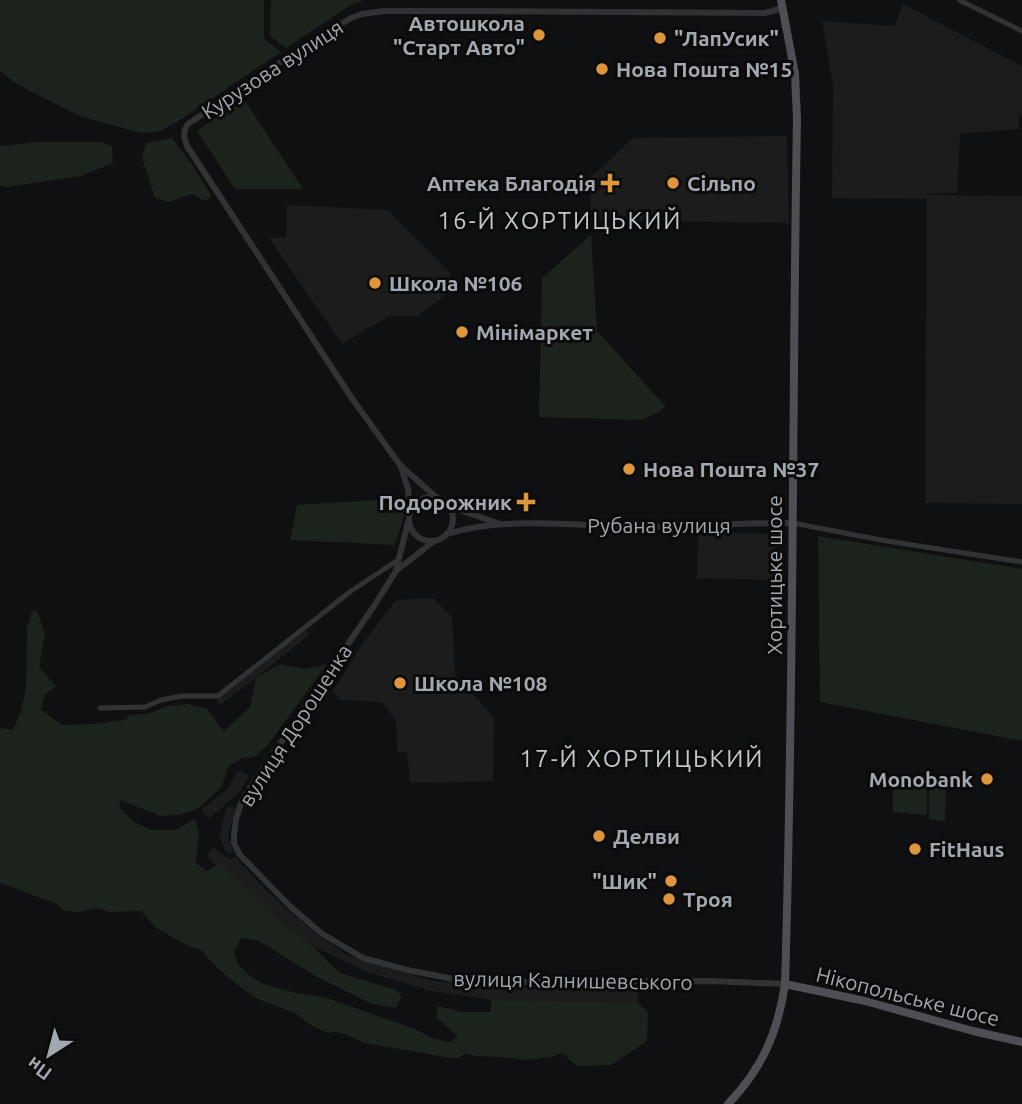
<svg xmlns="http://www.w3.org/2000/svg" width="1022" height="1104" font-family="Ubuntu,sans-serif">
<rect width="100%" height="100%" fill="#0f1011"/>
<g fill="#1c1c1d">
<path d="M 903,4 L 1022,66 L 1022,115 L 1019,115 L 1019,129 L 960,134 L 957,193 L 927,194 L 927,195 L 1022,196 L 1022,504 L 925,503 L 927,199 L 832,198 L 833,85 L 822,21 L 895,26 Z"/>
<path d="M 787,136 L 789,223 L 591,220 L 590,178 L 633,138 Z"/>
<path d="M 287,205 L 388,210 L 451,274 L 448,293 L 418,316 L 389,316 L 342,344 L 269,238 L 286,237 Z"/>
<path d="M 698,532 L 776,534 L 775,580 L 697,578 Z"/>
<path d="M 433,598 L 452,617 L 455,675 L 494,717 L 493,781 L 410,783 L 407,752 L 397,752 L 396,721 L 382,702 L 340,700 L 333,691 L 363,643 L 396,600 Z"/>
<path d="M 306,630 L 309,635 L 256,678 L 220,705 L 216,701 Z"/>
<path d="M 239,770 L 249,776 L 239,793 L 208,819 L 201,810 L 226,790 Z"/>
<path d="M 227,806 L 236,808 L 228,834 L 233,852 L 226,853 L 219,835 Z"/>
<path d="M 213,847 L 230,860 L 235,856 L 266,890 L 315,933 L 348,955 L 369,963 L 434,981 L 492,986 L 638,988 L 638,1003 L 492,1000 L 432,991 L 367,972 L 312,946 L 284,924 L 220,863 L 216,866 L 207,856 Z"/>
</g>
<g fill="#1c231d">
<path d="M 0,0 L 264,0 L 264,39 L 281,52 L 180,120 L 160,131 L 141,133 L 79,116 L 17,84 L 0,71 Z"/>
<path d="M 271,0 L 364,0 L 351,5 L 286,48 L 270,36 Z"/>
<path d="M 243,98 L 303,189 L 235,189 L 197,131 Z"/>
<path d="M 172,138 L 193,166 L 212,197 L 205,201 L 192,194 L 169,202 L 155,198 L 142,158 L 146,143 Z"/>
<path d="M 39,142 L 101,142 L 112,146 L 113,163 L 81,176 L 7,187 L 0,186 L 0,146 Z"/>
<path d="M 591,235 L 597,331 L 665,406 L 661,411 L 642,420 L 539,417 L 542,278 Z"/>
<path d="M 405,498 C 406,515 401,529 394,545 L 290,540 L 297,505 Z"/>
<path d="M 818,536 L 1022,569 L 1022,741 L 820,702 Z"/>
<path d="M 32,611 L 37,611 L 45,633 L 39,667 L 56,686 L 45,695 L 41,709 L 62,725 L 93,724 L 125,720 L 130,715 L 147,714 L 168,706 L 187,704 L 207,709 L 224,731 L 250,707 L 256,678 L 280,664 L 306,669 L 327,664 L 267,746 L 254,757 L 242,758 L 229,766 L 221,788 L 197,809 L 179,815 L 160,816 L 121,800 L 119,807 L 134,822 L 152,830 L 175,830 L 195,819 L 199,832 L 196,863 L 207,871 L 220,863 L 284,924 L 312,946 L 340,973 L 396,990 L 402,997 L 395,1008 L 372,1004 L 319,978 L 257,940 L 241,938 L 234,951 L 238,964 L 249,975 L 264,984 L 296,993 L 324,997 L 415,1029 L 432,1038 L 450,1042 L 458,1037 L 436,1017 L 438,1006 L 462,1012 L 490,1012 L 492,1000 L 638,1003 L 648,1012 L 647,1041 L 611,1065 L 577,1066 L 562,1053 L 552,1057 L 525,1060 L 502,1057 L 477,1056 L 466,1054 L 457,1058 L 451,1058 L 364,1043 L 347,1035 L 337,1032 L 328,1033 L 312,1026 L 295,1013 L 260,1000 L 244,990 L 218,969 L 201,950 L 188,946 L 155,927 L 141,911 L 109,912 L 99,908 L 81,912 L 64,911 L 57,904 L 0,883 L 0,728 L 13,730 L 21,711 L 26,688 L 27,627 Z"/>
<path d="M 893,781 L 910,781 L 911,785 L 927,785 L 927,815 L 893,812 Z"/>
<path d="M 929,786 L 946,788 L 945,821 L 929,819 Z"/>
</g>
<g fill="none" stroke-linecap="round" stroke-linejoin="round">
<g stroke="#313235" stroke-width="5">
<path d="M 959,0 L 1022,31"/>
<path d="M 792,523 L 887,541 L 1022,562"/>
<path d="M 100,708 L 145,707 L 161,700 L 182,696 L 218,696 L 351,591 L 398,560"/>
</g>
<g stroke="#313235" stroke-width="6">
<path d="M 401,467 L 408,489 L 410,510"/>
<circle cx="431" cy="519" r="22"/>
<path d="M 437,498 L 400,465 L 351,397 L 187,146 C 184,137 182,132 188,124 L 314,40 L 351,18 L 362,14 L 384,11 L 478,11 L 765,13 L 783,8"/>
<path d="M 448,506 L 500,524"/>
<path d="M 447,534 C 510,515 582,527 646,527 C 695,526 743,523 792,523"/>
<path d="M 434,541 L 396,571 L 374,606 L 250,788 L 242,801 L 236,819 L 234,835 L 234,843 L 240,855 L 291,907 L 321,933 L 363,958 L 407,970 L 464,981 L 500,982 L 711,981 L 785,984"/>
<path d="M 396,571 L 408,522"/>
</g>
<g stroke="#4d4f54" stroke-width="8">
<path d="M 785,984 L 865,1001 L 973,1031 L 1022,1042"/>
<path d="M 728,1104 C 762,1069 778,1032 785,984 C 794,696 792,407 797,119 L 795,74 L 781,0"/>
</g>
</g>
<g fill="#dd963b" stroke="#0b0b0c" stroke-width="2.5">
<circle cx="539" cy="35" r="7"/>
<circle cx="660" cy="38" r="7"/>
<circle cx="602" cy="69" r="7"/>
<path d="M606.5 172.5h7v7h7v7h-7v7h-7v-7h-7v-7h7z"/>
<circle cx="673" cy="183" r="7"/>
<circle cx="375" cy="283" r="7"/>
<circle cx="462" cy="332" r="7"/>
<circle cx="629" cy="469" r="7"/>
<path d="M522.5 491.5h7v7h7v7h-7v7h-7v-7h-7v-7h7z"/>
<circle cx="400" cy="683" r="7"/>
<circle cx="987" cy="779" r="7"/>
<circle cx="599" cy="836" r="7"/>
<circle cx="915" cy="849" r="7"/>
<circle cx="671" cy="881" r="7"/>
<circle cx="669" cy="899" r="7"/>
</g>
<g text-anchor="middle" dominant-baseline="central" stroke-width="6" stroke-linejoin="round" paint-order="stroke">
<g font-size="21" font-weight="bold" fill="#a2a8b0" stroke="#0b0b0c" text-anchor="start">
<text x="525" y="23" text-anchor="end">Автошкола<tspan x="525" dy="24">"Старт Авто"</tspan></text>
<text x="674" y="38">"ЛапУсик"</text>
<text x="616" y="69">Нова Пошта №15</text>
<text x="596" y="183" text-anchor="end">Аптека Благодiя</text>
<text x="687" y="183">Сільпо</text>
<text x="389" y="283">Школа №106</text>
<text x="476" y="332">Мiнiмаркет</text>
<text x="643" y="469">Нова Пошта №37</text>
<text x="512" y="502" text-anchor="end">Подорожник</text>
<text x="414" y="683">Школа №108</text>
<text x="973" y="779" text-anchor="end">Monobank</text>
<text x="613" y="836">Делви</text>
<text x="929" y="849">FitHaus</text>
<text x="657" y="881" text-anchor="end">"Шик"</text>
<text x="683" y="899">Троя</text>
</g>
<g font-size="21" fill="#a2a8b0" stroke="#0b0b0c">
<text transform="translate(272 69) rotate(-33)">Курузова вулиця</text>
<text x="659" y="525">Рубана вулиця</text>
<text transform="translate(774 575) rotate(-90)">Хортицьке шосе</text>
<text transform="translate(295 725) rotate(-57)">вулиця Дорошенка</text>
<text transform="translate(573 980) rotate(1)">вулиця Калнишевського</text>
<text transform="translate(908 996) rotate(14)">Нікопольське шосе</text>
</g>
<g font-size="24" letter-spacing="2" fill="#c3c6cd" stroke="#0b0b0c">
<text x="560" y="220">16-Й ХОРТИЦЬКИЙ</text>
<text x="642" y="758">17-Й ХОРТИЦЬКИЙ</text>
</g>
</g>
<g transform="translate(49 1055) rotate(216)" stroke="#0b0b0c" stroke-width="5" paint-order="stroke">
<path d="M0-5L12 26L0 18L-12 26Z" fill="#a2a8b0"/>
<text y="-10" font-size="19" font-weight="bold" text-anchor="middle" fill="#a2a8b0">Пн</text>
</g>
</svg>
